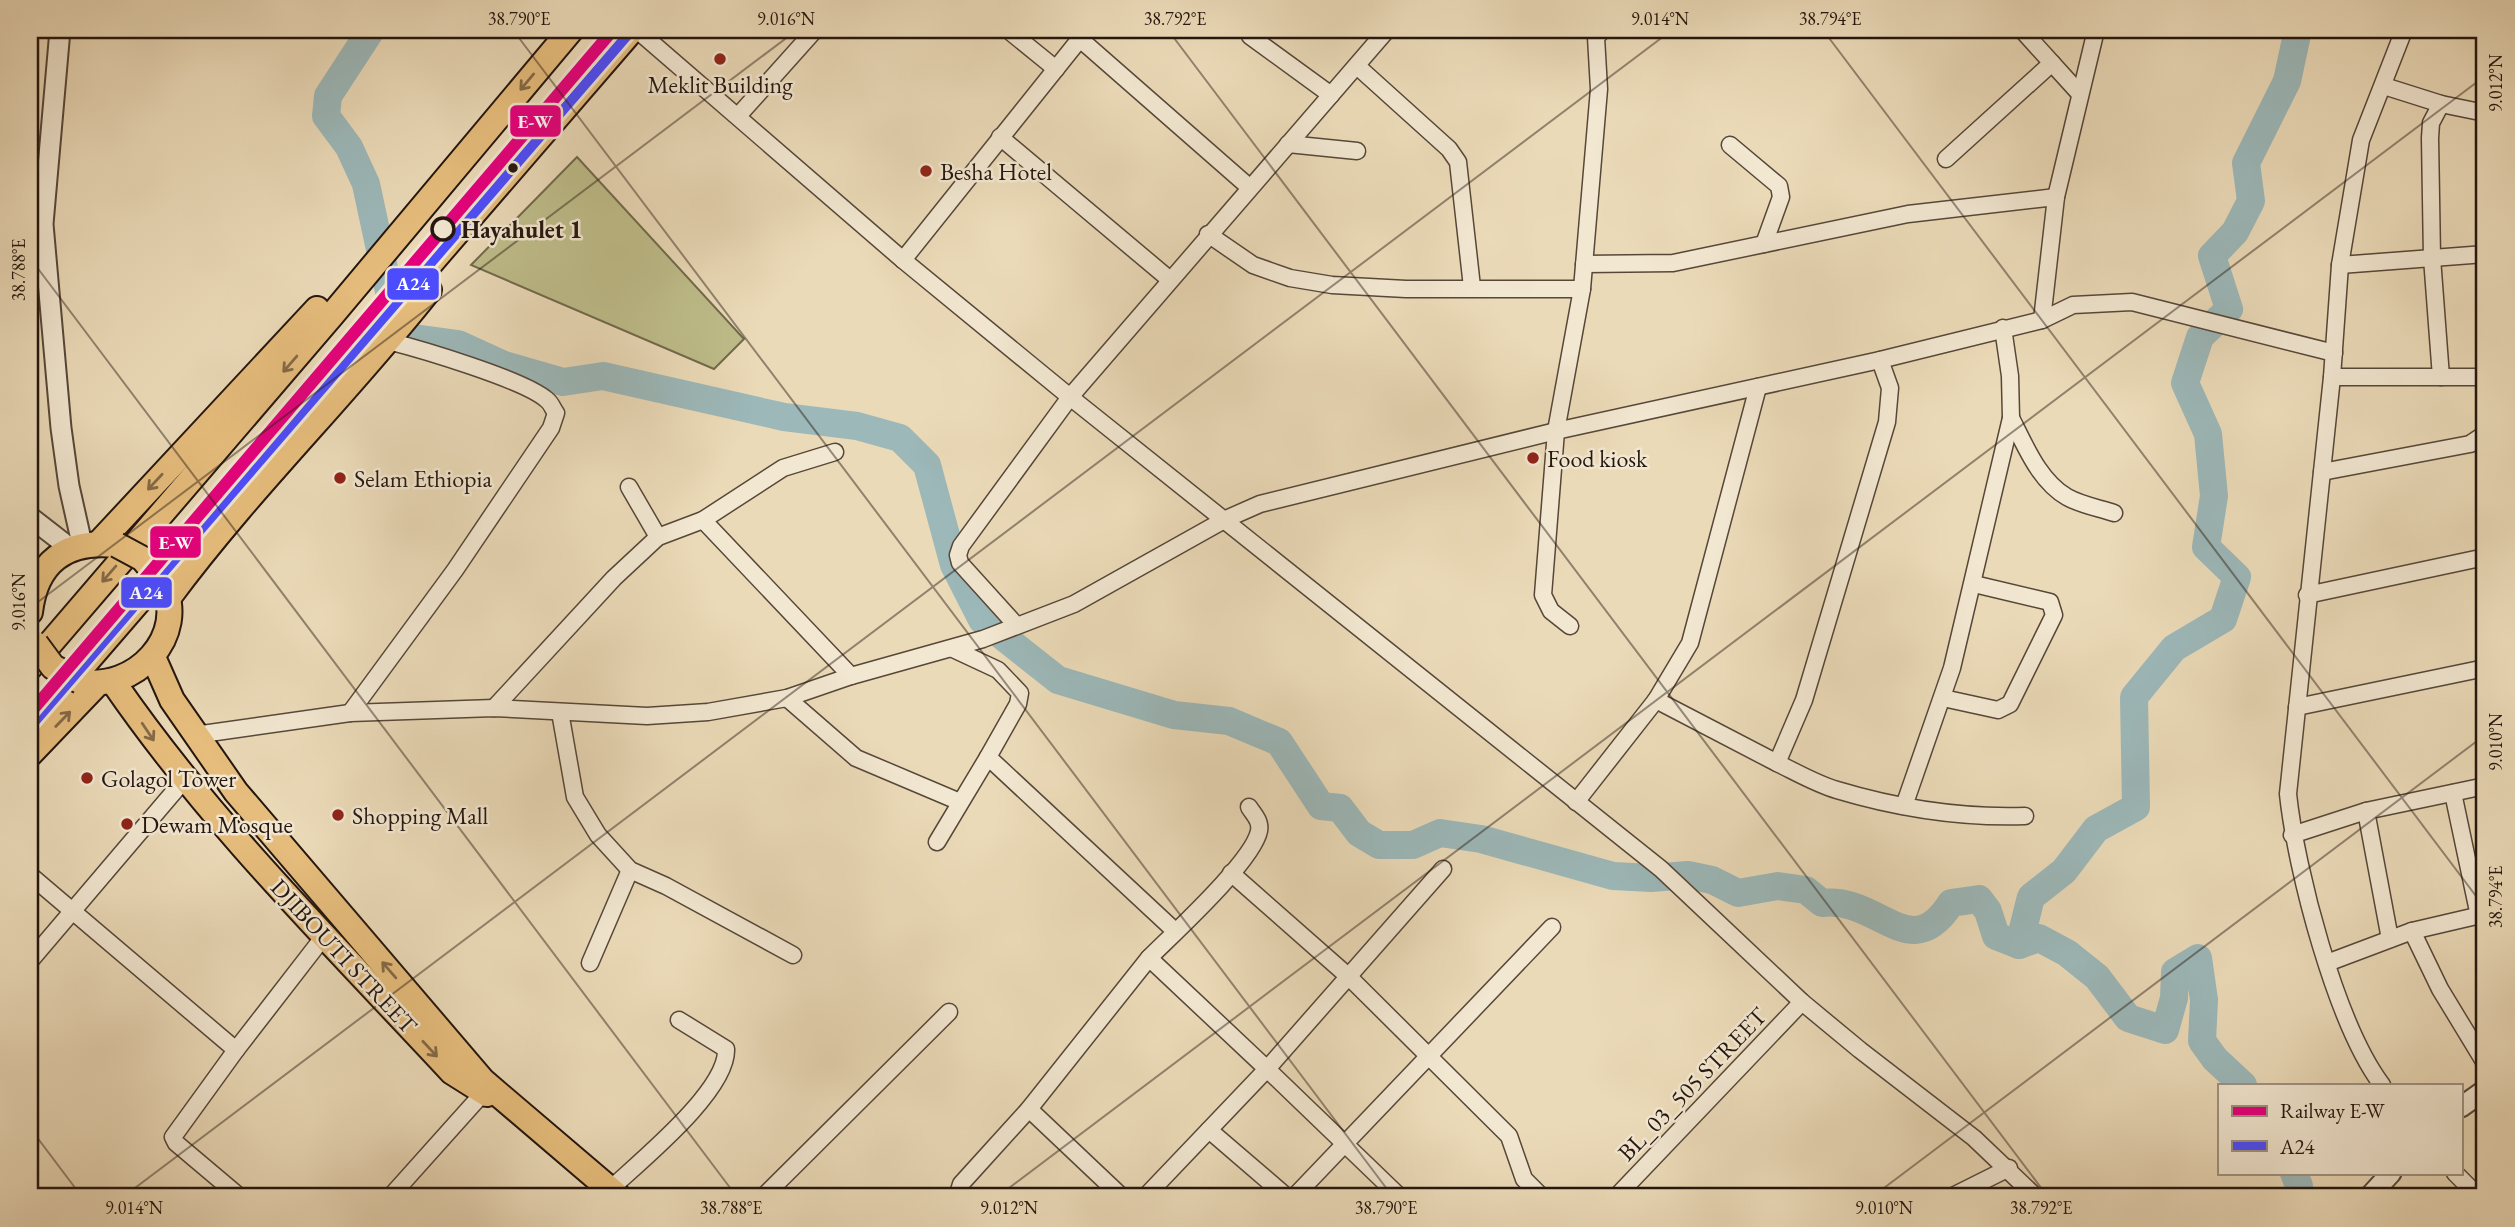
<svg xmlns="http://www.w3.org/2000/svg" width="2515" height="1227" font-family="'EB Garamond',serif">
<rect width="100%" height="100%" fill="#ebdab8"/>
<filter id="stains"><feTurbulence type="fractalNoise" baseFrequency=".00286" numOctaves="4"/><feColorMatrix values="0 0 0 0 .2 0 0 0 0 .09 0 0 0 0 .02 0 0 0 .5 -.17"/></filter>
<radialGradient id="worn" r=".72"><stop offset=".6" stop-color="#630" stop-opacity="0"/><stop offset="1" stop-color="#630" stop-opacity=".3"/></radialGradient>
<path fill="#bebd8a" stroke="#716a4c" stroke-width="2" d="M 577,157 L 744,339 L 714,369 L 471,265 Z"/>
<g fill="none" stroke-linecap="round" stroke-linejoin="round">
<g stroke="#9cb8b9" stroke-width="28">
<path d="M 371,30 L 328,96 L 326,116 L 349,147 L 366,184 L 397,329 L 414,338 L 458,344 L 504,365 L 563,382 L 603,376 L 784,417 L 857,426 L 900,438 L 927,465 L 954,565 L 982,620 L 1058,680 L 1174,715 L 1229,721 L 1279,742 L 1321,806 L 1340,808 L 1359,833 L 1379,845 L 1413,845 L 1440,833 L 1481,839 L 1613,876 L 1651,878 L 1688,875 L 1712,880 L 1738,893 L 1778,886 L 1806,890 L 1822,903 C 1879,896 1910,967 1951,903 L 1979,899 L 1988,911 L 1996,936 L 2019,945 L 2039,938 L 2067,953 L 2097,977 L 2128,1018 L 2165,1030 L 2174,998 L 2175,972 L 2198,958 L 2204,1000 L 2202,1041 L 2215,1059 L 2243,1085"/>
<path d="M 2019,945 L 2031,897 L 2064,871 L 2096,829 L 2136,807 L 2134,697 L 2174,648 L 2223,619 L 2237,577 L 2206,547 L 2214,496 L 2208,434 L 2185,383 L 2200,337 L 2229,309 L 2212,256 L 2235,232 L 2251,201 L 2246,163 L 2287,81 L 2298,30"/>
<path d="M 2294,1173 L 2299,1186 L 2297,1197"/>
</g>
<g stroke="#564739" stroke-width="19">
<g id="minor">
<path d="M 637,30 L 903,260 L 1070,397 L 1661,869 L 1802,1002 L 1860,1050 L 1974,1138 L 2036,1197"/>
<path d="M 1008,30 L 1056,69"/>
<path d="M 2022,30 L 2080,94"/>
<path d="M 1250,36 L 1331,95"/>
<path d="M 1080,39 L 1249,187"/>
<path d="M 1357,66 L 1449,149 L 1458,162 L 1472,287"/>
<path d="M 2384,86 L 2441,104 L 2485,113"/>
<path d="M 738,116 L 815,30"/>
<path d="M 1000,137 L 1169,279"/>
<path d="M 1288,144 L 1357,151"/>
<path d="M 1730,145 L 1779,186 L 1781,197 L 1764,244"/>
<path d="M 1946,159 L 2052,63"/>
<path d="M 1208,234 L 1253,265 L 1290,278 L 1332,285 L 1406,289 L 1582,289"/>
<path d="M 903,260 L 1087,30"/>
<path d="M 1584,264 L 1673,263 L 1908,214 L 2056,197"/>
<path d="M 2340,265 L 2485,254"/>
<path d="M 2042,320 L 2056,197 L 2096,30"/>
<path d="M 1880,360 L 1890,388 L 1887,422 L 1804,700 L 1777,763 C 1796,772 1816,784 1837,790 C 1897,808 1962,818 2025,816"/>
<path d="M 2332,377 L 2485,377"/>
<path d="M 2441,377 L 2432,258 L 2430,138 L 2431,123 L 2441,104"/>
<path d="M 2011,418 C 2025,445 2039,481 2067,497 C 2081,505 2099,508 2114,513"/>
<path d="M 2322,472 L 2470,444 L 2485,434"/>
<path d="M 629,487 L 658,537"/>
<path d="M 703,520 L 851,676"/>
<path d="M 2307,595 L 2485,557"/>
<path d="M 1016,625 L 960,563 L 958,555 L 961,546 L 1070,397 L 1387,30"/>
<path d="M 1570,626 L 1551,611 L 1543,595 L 1556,431 L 1582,289 L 1599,89 L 1596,37 L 1603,30"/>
<path d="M 953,649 L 998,670 L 1020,693 L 1018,704 L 988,757"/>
<path d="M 787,698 L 856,758 L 960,802"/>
<path d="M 1943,698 L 1998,710 L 2010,704 L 2054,615 L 2050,602 L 1974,584"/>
<path d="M 1656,700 L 1777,763"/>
<path d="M 2297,707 L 2485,668"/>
<path d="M 494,708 L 614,578 L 658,537 L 703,520 L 783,468 L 835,452"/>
<path d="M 560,712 L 575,797 L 598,835 L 630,870 L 666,886 L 793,955"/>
<path d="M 350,713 L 455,570 L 551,428 L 556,413 C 553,409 551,403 547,400 C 525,380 420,349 388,341"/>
<path d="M 195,735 L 350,713 L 494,708 L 647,716 L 708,712 L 787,698 L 851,676 L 983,639 L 1074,604 L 1226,519 L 1260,504 L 1556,431 L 1880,360 L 2042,320 L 2073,305 L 2132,302 L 2334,353"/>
<path d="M 2453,793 L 2479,916"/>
<path d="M 1576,802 L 1656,700 L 1690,643 L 1758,387"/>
<path d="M 1904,806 L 1952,668 L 2011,418 L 2010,376 L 2003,328"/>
<path d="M 2366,811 L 2390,939"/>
<path d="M 2292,835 L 2366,811 L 2485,786"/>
<path d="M 937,842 L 988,757 L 1175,931"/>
<path d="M 1231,873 L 1349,977 L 1509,1136 L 1524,1179 L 1542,1197"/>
<path d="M 30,875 L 236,1050 L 173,1137 L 176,1143 L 240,1197"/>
<path d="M 2412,931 L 2440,989 L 2485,1063"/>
<path d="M 1149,958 C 1174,933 1253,861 1259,831 C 1261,821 1254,815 1249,807"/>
<path d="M 30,961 L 184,780"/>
<path d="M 590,963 L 630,870"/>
<path d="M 2327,963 L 2412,931 L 2485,914"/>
<path d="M 236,1050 L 325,935"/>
<path d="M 2382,1085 C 2336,1024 2296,870 2288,794 L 2332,377 L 2340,265 L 2361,140 L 2404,30"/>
<path d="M 1029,1109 L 1122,1197"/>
<path d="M 1209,1130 L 1287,1197"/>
<path d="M 2455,1173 L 2479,1197"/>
<path d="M 604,1195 C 635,1165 728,1092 726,1049 L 679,1020"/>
<path d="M 390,1197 L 484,1092"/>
<path d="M 763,1197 L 949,1012"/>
<path d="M 957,1197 L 961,1184 L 1029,1109 L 1149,958 L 1267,1069 L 1443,869"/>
<path d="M 1145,1197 L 1267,1069 L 1400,1197"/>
<path d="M 1294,1197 L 1552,927"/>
<path d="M 1616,1197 L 1802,1002"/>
<path d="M 1951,1197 L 2009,1168"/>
</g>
</g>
<g stroke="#564739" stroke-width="23">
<g id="tertiary">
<path d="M 60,30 L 43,224 L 61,428 L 69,486 L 82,544"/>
<path d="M 30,517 L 70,548"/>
<path d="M 2461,1107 L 2485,1090"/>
<path d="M 2369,1197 L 2391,1173"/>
</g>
</g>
<g stroke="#24160f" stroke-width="28">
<g id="primary">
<path d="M 99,543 L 317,309"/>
<path d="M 169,597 C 249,489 346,395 429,290"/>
<path d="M 30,612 C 36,562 66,540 115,545"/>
<path d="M 153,657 L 172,700 L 236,792 L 483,1081 L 619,1197"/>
<path d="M 30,667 L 332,315 L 571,30"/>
<path d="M 80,681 C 134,693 190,635 162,583"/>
<path d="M 114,683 C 211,824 335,946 452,1072 L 487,1094"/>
<path d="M 30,727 L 632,30"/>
<path d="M 30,754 L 97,684"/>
</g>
</g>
<use href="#minor" stroke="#f2e7d1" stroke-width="16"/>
<use href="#tertiary" stroke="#f2e7d1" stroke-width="19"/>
<use href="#primary" stroke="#e6bd7c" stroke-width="24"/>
<g stroke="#24160f" stroke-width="28" stroke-linecap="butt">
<g id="primary-bridge">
<path d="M 117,545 L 143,559 L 162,582"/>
<path d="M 36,644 L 53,667 L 80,681"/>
</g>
</g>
<use href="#primary-bridge" stroke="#e6bd7c" stroke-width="24"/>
<g stroke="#f2e7d1" stroke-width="16">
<path id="bus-1" d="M 30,727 L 632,30"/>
</g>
<use href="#bus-1" stroke="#4c4cff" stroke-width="10"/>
<g stroke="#f2e7d1" stroke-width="18">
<path id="rail-1" d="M 30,713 L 613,30"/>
</g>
<use href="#rail-1" stroke="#e5007d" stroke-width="12"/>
</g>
<defs><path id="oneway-shaft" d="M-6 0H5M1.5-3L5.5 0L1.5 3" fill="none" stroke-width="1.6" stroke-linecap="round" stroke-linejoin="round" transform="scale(1.75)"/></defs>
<g stroke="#856a46">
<use href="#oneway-shaft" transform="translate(527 82) rotate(130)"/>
<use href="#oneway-shaft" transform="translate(290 364) rotate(131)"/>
<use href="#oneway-shaft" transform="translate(155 482) rotate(133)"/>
<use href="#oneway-shaft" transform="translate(109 574) rotate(131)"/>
<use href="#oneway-shaft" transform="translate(63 719) rotate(-46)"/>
<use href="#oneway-shaft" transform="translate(148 732) rotate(56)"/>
<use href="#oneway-shaft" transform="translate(389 970) rotate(-131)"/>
<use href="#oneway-shaft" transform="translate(430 1049) rotate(47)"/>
</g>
<path fill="none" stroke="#24160f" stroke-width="2" stroke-opacity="0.45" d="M 513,30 L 1393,1197M 1168,30 L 2048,1197M 1823,30 L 2485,908M 2479,30 L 2485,39M 30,258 L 737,1197M 30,608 L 797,30M 30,1128 L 82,1197M 123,1197 L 1672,30M 997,1197 L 2485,76M 1872,1197 L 2485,735"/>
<g fill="#8f2418" stroke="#f2e7d1" stroke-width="2.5">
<circle cx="720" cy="59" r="7"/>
<circle cx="926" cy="171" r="7"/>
<circle cx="1533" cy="458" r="7"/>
<circle cx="340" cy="478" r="7"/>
<circle cx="87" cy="778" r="7"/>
<circle cx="338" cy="815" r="7"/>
<circle cx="127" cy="824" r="7"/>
</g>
<circle fill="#24160f" stroke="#f2e7d1" stroke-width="2.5" cx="513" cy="168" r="6"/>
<circle fill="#f2e7d1" stroke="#24160f" stroke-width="3.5" cx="443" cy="229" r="11"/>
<g text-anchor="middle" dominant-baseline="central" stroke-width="5" stroke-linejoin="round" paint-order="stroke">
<g font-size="24" fill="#24160f" stroke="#f2e7d1" text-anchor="start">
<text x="720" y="84" text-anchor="middle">Meklit Building</text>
<text x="940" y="171">Besha Hotel</text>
<text x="1547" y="458">Food kiosk</text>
<text x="354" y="478">Selam Ethiopia</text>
<text x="101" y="778">Golagol Tower</text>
<text x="352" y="815">Shopping Mall</text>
<text x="141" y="824">Dewam Mosque</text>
</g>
<g font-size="24" font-weight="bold" fill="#24160f" stroke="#f2e7d1" text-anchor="start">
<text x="461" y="229">Hayahulet 1</text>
</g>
<g font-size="24" fill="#24160f" stroke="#f2e7d1">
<text transform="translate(344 956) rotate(47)">DJIBOUTI STREET</text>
<text transform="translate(1692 1084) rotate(-46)">BL_03_505 STREET</text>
</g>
</g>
<g stroke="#f2e7d1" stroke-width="2.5">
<rect x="509" y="104" width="53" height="34" rx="7" fill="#e5007d"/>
<rect x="386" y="267" width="54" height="34" rx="7" fill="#4c4cff"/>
<rect x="149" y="525" width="53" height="34" rx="7" fill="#e5007d"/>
<rect x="120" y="576" width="53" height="33" rx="7" fill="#4c4cff"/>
</g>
<g font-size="19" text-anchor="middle" font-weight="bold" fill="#fff">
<text x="535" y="128">E-W</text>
<text x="413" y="290">A24</text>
<text x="176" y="549">E-W</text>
<text x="146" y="599">A24</text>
</g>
<rect width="2515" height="1227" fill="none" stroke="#ebdab8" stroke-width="77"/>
<rect x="2218" y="1084" width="245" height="91" fill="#f2e7d1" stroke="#a09383" stroke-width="2"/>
<rect x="2232" y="1106" width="35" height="10" fill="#e5007d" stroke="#a09383" stroke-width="2"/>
<text x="2280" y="1118" font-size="21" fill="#24160f">Railway E-W</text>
<rect x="2232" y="1141" width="35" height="10" fill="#4c4cff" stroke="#a09383" stroke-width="2"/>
<text x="2280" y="1154" font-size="21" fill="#24160f">A24</text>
<rect x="38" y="38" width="2438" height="1150" fill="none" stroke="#24160f" stroke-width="2.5"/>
<g font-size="18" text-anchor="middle" fill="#24160f">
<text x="519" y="25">38.790°E</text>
<text x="786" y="25">9.016°N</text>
<text x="1175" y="25">38.792°E</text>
<text x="1660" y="25">9.014°N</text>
<text x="1830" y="25">38.794°E</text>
<text transform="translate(2496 83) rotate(-90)" y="6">9.012°N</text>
<text transform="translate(19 270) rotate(-90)" y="6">38.788°E</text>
<text transform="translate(19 602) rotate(-90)" y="6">9.016°N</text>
<text transform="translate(2496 742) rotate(-90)" y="6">9.010°N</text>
<text transform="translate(2496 897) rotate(-90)" y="6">38.794°E</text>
<text x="134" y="1214">9.014°N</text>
<text x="731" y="1214">38.788°E</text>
<text x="1009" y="1214">9.012°N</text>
<text x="1386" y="1214">38.790°E</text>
<text x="1884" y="1214">9.010°N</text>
<text x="2041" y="1214">38.792°E</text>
</g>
<rect width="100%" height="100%" filter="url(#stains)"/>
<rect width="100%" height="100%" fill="url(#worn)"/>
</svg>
